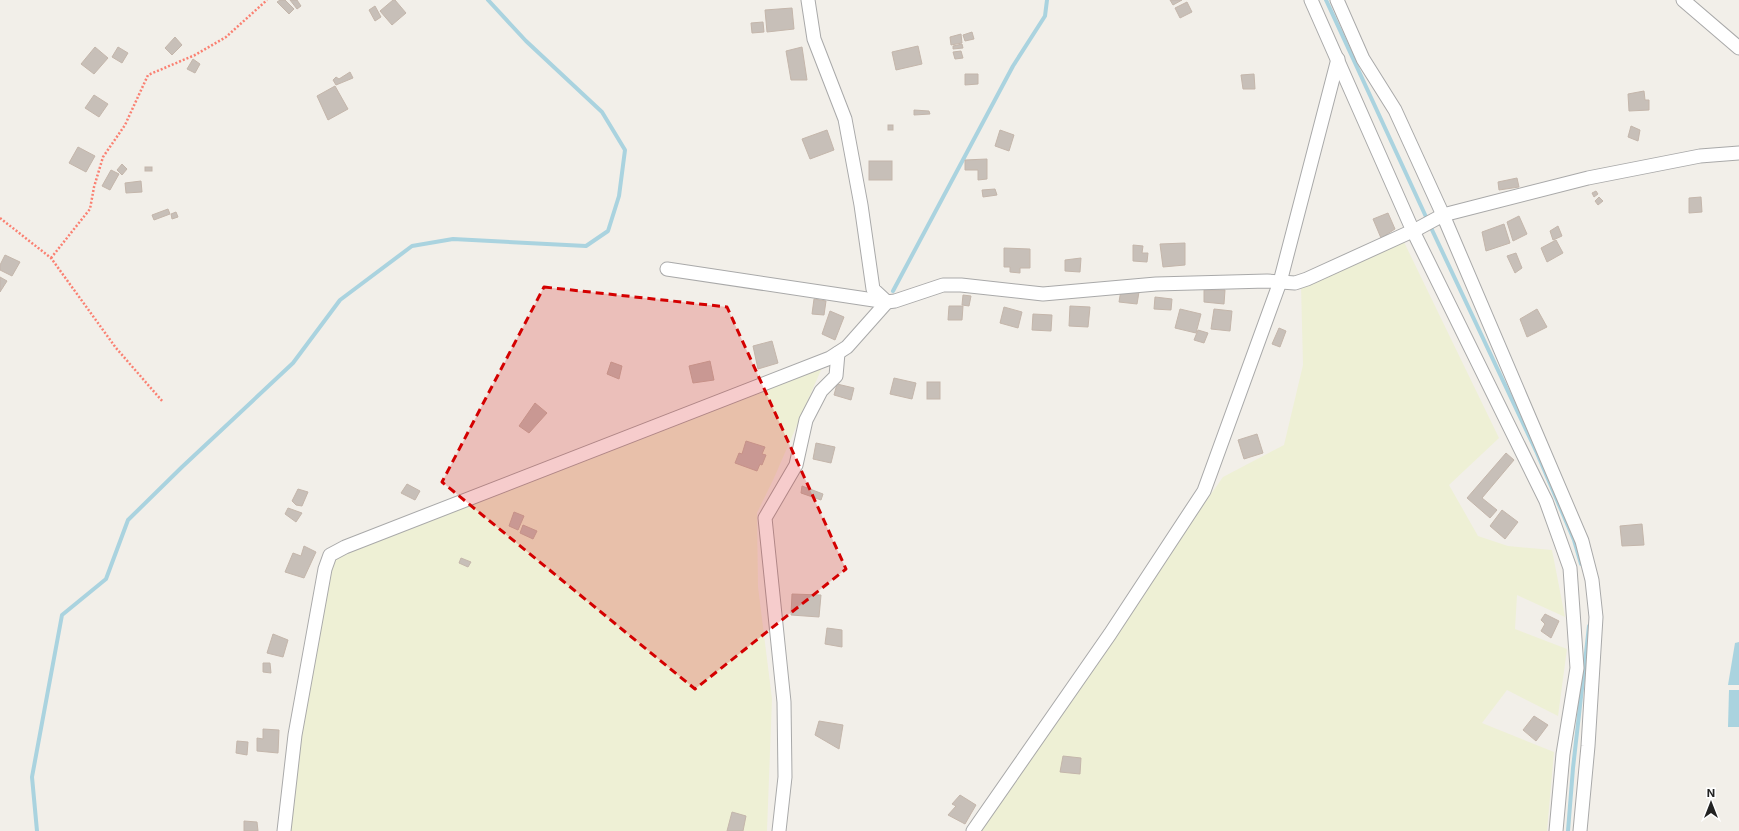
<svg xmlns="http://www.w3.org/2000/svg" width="1739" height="831" font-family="Inter,sans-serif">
<rect width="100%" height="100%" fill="#f2efe9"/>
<g fill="#eef0d5">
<path d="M 1404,242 L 1499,438 L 1449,485 L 1478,536 L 1508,546 L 1552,550 L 1565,617 L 1517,595 L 1515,629 L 1567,649 L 1558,716 L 1507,690 L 1482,723 L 1554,752 L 1547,831 L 978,831 L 1117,627 L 1223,477 L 1284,445 L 1303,365 L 1301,285 Z"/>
<path d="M 824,363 L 774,478 L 757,513 L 758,587 L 772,699 L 767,831 L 286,831 L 296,746 L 332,556 Z"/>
</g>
<g fill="#aad3df">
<path d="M 1739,642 L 1739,685 L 1728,685 L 1735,643 Z"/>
<path d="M 1729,690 L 1739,690 L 1739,727 L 1728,727 Z"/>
</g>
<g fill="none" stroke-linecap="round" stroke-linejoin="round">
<g stroke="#aad3df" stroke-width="4">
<path d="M 1326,0 L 1433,232 L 1537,453 L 1574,540 L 1581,564"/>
<path d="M 893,291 L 1013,66 L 1045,16 L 1047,0"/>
<path d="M 37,831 L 32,777 L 62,615 L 106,579 L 128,520 L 182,467 L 293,363 L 340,300 L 412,246 L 453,239 L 586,246 L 608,231 L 619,196 L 625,150 L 602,112 L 526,41 L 488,0"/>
<path d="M 1568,831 L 1573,768 L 1589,626"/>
</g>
</g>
<g fill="#c7bfb8" stroke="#c4b6ab">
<path d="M 280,0 L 285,0 L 294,9 L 289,14 L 277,2 Z"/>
<path d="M 290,0 L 297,0 L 301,6 L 297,9 Z"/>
<path d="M 393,0 L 395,0 L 406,13 L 392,25 L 380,11 Z"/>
<path d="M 1170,0 L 1182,0 L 1173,5 Z"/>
<path d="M 1187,2 L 1192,12 L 1180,18 L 1175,8 Z"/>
<path d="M 375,6 L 381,17 L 375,21 L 369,10 Z"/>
<path d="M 792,8 L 794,29 L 767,32 L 765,10 Z"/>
<path d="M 763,22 L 764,32 L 752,33 L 751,23 Z"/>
<path d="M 972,32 L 974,39 L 965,41 L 963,35 Z"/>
<path d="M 961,34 L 962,43 L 951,45 L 950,37 Z"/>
<path d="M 175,37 L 182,45 L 172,55 L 165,48 Z"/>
<path d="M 962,44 L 963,48 L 953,49 L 953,46 Z"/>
<path d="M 918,46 L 922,64 L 896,70 L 892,52 Z"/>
<path d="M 95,47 L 108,58 L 94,74 L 81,64 Z"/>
<path d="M 118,47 L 128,53 L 122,63 L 112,57 Z"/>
<path d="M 802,47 L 807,80 L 791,80 L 786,51 Z"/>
<path d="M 961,51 L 963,58 L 955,59 L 953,52 Z"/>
<path d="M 193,59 L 200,64 L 195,73 L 187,69 Z"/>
<path d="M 350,72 L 353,78 L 336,85 L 333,80 L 336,77 L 339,79 Z"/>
<path d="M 965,74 L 978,74 L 978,84 L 965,85 Z"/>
<path d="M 1254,74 L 1255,89 L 1243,89 L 1241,75 Z"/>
<path d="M 335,86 L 348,109 L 328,120 L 317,96 Z"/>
<path d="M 1644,91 L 1645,100 L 1649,100 L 1649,110 L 1629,111 L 1628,94 Z"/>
<path d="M 94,95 L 108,104 L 99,117 L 85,108 Z"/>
<path d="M 914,110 L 929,111 L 930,114 L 914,115 Z"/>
<rect x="888" y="125" width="5" height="5"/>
<path d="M 1631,126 L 1640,130 L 1638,141 L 1628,137 Z"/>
<path d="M 827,130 L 834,150 L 810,159 L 802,139 Z"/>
<path d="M 1000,130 L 1014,135 L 1009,151 L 995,146 Z"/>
<path d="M 78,147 L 95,156 L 86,172 L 69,163 Z"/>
<path d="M 987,159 L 987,179 L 978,180 L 978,170 L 965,170 L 965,160 Z"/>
<rect x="869" y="161" width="23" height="19"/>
<path d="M 122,164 L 127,169 L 122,175 L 117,170 Z"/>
<rect x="145" y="167" width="7" height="4"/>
<path d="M 111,170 L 119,174 L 110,190 L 102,186 Z"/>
<path d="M 1517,178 L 1519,187 L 1499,190 L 1498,182 Z"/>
<path d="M 141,181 L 142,192 L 126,193 L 125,183 Z"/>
<path d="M 995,189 L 997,195 L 983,197 L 982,190 Z"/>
<path d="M 1596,191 L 1598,194 L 1594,197 L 1592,193 Z"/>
<path d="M 1599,197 L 1603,201 L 1598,205 L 1595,201 Z"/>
<path d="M 1701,197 L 1702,212 L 1689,213 L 1689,198 Z"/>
<path d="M 168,209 L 170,214 L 154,220 L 152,215 Z"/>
<path d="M 176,212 L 178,217 L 172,219 L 171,214 Z"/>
<path d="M 1388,213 L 1395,229 L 1381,238 L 1373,219 Z"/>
<path d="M 1519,216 L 1527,234 L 1513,241 L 1507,222 Z"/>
<path d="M 1504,224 L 1510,243 L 1486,251 L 1482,232 Z"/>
<path d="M 1558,226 L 1562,236 L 1553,240 L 1550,231 Z"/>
<path d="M 1556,240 L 1563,253 L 1547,262 L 1541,248 Z"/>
<path d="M 1185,243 L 1185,265 L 1163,267 L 1160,244 Z"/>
<path d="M 1133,245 L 1143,246 L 1142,253 L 1148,253 L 1147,262 L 1133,261 Z"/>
<path d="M 1004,248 L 1030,249 L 1030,268 L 1020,268 L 1020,273 L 1010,272 L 1010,267 L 1004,267 Z"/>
<path d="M 1516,253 L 1522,268 L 1515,273 L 1507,256 Z"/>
<path d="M 5,255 L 20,262 L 12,276 L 0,270 L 0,265 Z"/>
<path d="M 1081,258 L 1080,272 L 1065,271 L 1065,260 Z"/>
<path d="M 0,277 L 7,281 L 0,292 Z"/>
<path d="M 1121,290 L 1139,292 L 1137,304 L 1119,302 Z"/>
<path d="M 1204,290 L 1225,290 L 1224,304 L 1204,302 Z"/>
<path d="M 963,295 L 971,296 L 969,306 L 962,305 Z"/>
<path d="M 1155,297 L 1172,299 L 1171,310 L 1154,309 Z"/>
<path d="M 814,299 L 826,301 L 824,315 L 812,314 Z"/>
<path d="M 949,306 L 963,306 L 962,320 L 948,320 Z"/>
<path d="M 1070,306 L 1090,307 L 1088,327 L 1069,326 Z"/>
<path d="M 1004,307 L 1022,312 L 1018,328 L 1000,323 Z"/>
<path d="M 1180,309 L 1201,314 L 1196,333 L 1175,328 Z"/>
<path d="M 1214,309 L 1232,311 L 1230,331 L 1211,329 Z"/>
<path d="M 1537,309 L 1547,327 L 1527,337 L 1520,319 Z"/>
<path d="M 830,311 L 844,317 L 835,340 L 822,334 Z"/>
<path d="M 1033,314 L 1052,315 L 1051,331 L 1032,330 Z"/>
<path d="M 1279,328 L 1286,331 L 1280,347 L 1272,344 Z"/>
<path d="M 1198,330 L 1208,333 L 1204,343 L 1194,340 Z"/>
<path d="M 772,341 L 778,363 L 758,369 L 753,346 Z"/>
<path d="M 710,361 L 714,380 L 693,383 L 689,366 Z"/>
<path d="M 611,362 L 622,366 L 619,379 L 607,374 Z"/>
<path d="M 894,378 L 916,383 L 912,399 L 890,394 Z"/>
<rect x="927" y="382" width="13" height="17"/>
<path d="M 837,384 L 854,388 L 851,400 L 834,395 Z"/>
<path d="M 535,403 L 547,413 L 529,433 L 519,426 Z"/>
<path d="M 1257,434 L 1263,453 L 1244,459 L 1238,440 Z"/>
<path d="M 746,441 L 765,447 L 762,454 L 766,455 L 762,465 L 760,464 L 757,471 L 735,463 L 739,453 L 742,454 Z"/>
<path d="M 816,443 L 835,447 L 831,463 L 813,459 Z"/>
<path d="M 1506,453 L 1514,460 L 1482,498 L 1497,510 L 1490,518 L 1467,498 Z"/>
<path d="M 407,484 L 420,491 L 415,500 L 401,493 Z"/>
<path d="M 802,486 L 823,494 L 821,500 L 801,493 Z"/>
<path d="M 298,489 L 308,492 L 302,506 L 296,505 L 292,501 Z"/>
<path d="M 288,508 L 302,513 L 296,522 L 285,514 Z"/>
<path d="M 1502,510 L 1518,522 L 1505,539 L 1490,526 Z"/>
<path d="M 514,512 L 524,516 L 518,530 L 509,526 Z"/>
<path d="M 1642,524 L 1644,545 L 1622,546 L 1620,526 Z"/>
<path d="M 523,525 L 537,531 L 533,539 L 520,533 Z"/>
<path d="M 304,546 L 316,552 L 304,578 L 285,572 L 293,553 L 301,556 Z"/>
<path d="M 461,558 L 471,562 L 468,567 L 459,563 Z"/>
<path d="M 792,594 L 821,595 L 819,617 L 791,615 Z"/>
<path d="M 1545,614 L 1559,621 L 1551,638 L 1541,631 L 1545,624 L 1541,620 Z"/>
<path d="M 827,628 L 842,630 L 842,647 L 825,644 Z"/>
<path d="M 273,634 L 288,640 L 283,657 L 267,653 Z"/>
<path d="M 263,663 L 270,663 L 271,673 L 263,672 Z"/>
<path d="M 1534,716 L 1548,725 L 1536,741 L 1523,730 Z"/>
<path d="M 819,721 L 843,725 L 839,749 L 815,735 Z"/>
<path d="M 263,729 L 279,730 L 278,753 L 257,751 L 257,738 L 263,739 Z"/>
<path d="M 237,741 L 248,742 L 247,755 L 236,753 Z"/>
<path d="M 1063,756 L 1081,758 L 1080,774 L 1060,772 Z"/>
<path d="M 960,795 L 976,805 L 965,824 L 948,815 L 956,806 L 952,804 Z"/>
<path d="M 732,812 L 746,816 L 743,831 L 727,831 Z"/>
<path d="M 244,821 L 257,822 L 258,831 L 244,831 Z"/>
</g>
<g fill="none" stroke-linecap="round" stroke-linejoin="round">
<g stroke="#a9a9a9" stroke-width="15">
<g id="minor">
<path d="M 808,0 L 814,39 L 845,119 L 861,205 L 873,289 L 887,302 L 895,301 L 943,285 L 961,285 L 1043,294 L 1156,284 L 1267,281 L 1295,283 L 1307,279 L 1419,228 L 1443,215 L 1588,178 L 1700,156 L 1739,153"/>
<path d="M 1311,0 L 1413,231 L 1546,501 L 1570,568 L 1577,668 L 1563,754 L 1556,831"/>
<path d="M 1337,0 L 1363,59 L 1395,110 L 1443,215 L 1582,541 L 1592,580 L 1596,617 L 1588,746 L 1580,831"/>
<path d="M 1683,0 L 1739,48"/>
<path d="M 667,269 L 887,302"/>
<path d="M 284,831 L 295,735 L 325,569 L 330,555 L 345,547 L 830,358 L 847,347 L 887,302"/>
<path d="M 779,831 L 785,777 L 784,702 L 765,518 L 796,465 L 806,420 L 821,391 L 836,376 L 838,353"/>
<path d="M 973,831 L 1110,634 L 1204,491 L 1280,282 L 1338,59"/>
</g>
</g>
<g stroke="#fa8072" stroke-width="2.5" stroke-dasharray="2 2" stroke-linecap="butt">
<path d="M 0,218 L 51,258 L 116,348 L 163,402"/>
<path d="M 51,258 L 90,209 L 94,187 L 103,157 L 125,125 L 148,75 L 195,55 L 226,37 L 267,0"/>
</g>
<use href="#minor" stroke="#fff" stroke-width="13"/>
</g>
<path fill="#d40000" fill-opacity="0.2" stroke="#d40000" stroke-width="3" stroke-dasharray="8 5" stroke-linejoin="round" d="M 544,287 L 727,307 L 846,569 L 695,689 L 442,482 Z"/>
<g transform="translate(1711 803)" stroke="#ffffff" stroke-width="3" paint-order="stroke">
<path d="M0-3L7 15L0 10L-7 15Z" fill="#222222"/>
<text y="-6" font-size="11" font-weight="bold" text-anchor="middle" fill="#222222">N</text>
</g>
</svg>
